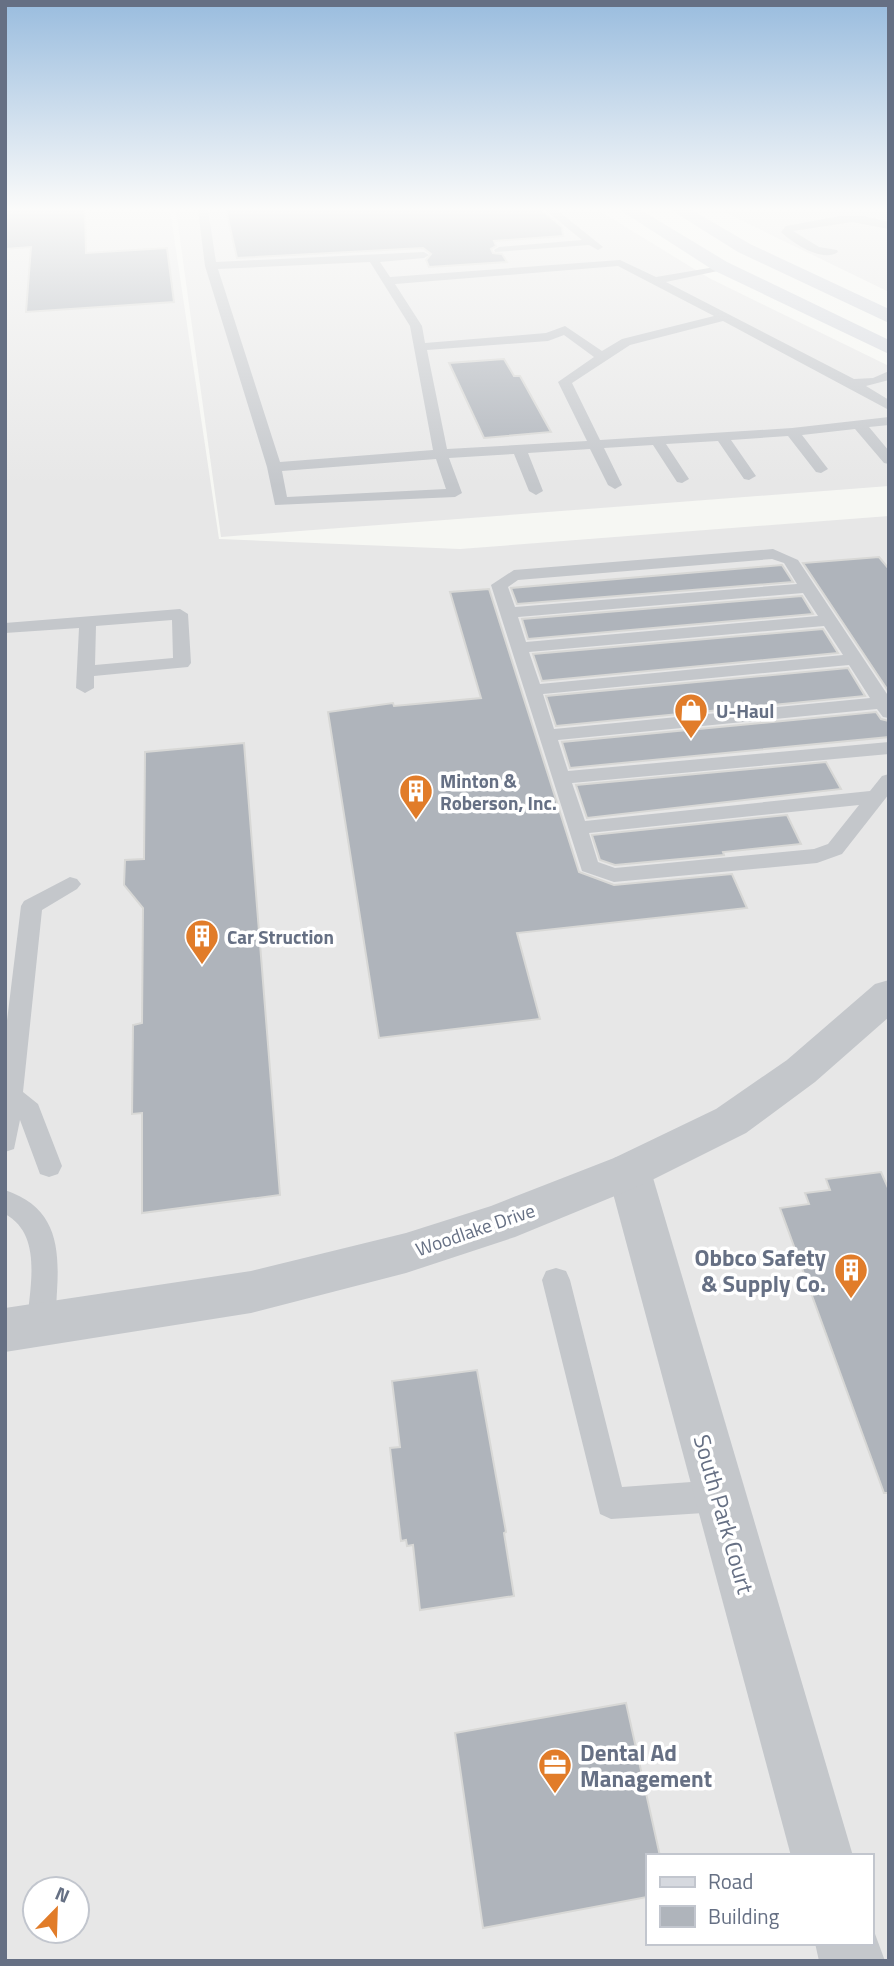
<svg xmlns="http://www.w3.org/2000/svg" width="894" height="1966" font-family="'Titillium Web',sans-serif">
<rect width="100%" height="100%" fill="#f6f7f3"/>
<g fill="#e7e7e7" fill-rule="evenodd">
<path d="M 5,210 L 170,210 L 219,539 L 460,549 L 889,516 L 889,1961 L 5,1961 ZM 647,1856 L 871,1856 L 871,1943 L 647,1943 ZM 35,1889 L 77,1889 L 77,1931 L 35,1931 Z"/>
<path d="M 176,210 L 598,210 L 709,278 L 889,366 L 889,486 L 221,537 Z"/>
<path d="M 720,210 L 889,210 L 889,292 Z"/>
</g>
<g fill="#afb4bb" stroke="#d8d8d6" stroke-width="2">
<path d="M 5,210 L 85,210 L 86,253 L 167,248 L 174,302 L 26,312 L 31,247 L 5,249 Z"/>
<path d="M 226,210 L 542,210 L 562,227 L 563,236 L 494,241 L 496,246 L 491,249 L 493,253 L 502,254 L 507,262 L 429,267 L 426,260 L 431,254 L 423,248 L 237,258 Z"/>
<path d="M 504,359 L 514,376 L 520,376 L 551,432 L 484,438 L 449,363 Z"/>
<path d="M 879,557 L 889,569 L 889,692 L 803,563 Z"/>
<path d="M 782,565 L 793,582 L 517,604 L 511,588 Z"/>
<path d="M 489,589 L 579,872 L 614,885 L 732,874 L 747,908 L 517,933 L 540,1019 L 379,1038 L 328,712 L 393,703 L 394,706 L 481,698 L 450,592 Z"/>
<path d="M 802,596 L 813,614 L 528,639 L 522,619 Z"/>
<path d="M 823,629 L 838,653 L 542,681 L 533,654 Z"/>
<path d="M 848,668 L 865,696 L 556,726 L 546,696 Z"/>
<path d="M 876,712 L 881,719 L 889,721 L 889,737 L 570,768 L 562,742 Z"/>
<path d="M 244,743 L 280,1195 L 142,1213 L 142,1113 L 132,1114 L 133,1025 L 142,1023 L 143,908 L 124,885 L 125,860 L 144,859 L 145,752 Z"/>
<path d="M 826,762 L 841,789 L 587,818 L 576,785 Z"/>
<path d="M 787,815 L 801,844 L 723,852 L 724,855 L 615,865 L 600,860 L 592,835 Z"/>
<path d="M 881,1172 L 889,1190 L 889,1493 L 884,1493 L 780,1208 L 809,1204 L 805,1193 L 830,1190 L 826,1179 Z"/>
<path d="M 477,1370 L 506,1532 L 504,1533 L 514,1596 L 420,1610 L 413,1545 L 407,1546 L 406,1540 L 401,1541 L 390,1448 L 400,1447 L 392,1381 Z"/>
<path d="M 626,1703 L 660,1856 L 647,1856 L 647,1897 L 483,1928 L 455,1733 Z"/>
</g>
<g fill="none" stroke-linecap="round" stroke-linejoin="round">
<g fill="#c4c7cb" fill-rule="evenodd">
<path d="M 198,210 L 208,210 L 216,262 L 424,252 L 429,255 L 424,258 L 380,262 L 390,277 L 620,260 L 656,277 L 727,265 L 727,269 L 666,282 L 854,379 L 873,378 L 889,371 L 889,380 L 866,386 L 889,400 L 889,410 L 723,321 L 630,345 L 572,383 L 600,440 L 792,428 L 889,417 L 889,425 L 869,427 L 889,451 L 889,464 L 884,463 L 855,429 L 802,435 L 828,469 L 821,473 L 816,472 L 788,436 L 731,440 L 756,476 L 749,480 L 744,479 L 718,441 L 666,444 L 689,479 L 682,483 L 677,482 L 653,445 L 604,448 L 622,485 L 615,489 L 608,485 L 590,449 L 528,453 L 543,491 L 536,495 L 529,491 L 514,454 L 449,458 L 462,493 L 455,497 L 275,505 L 267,467 L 205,266 ZM 370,262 L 410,326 L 433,450 L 280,462 L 218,269 ZM 618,266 L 714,316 L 622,339 L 602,351 L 565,326 L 546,333 L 425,343 L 422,326 L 395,284 ZM 564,335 L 594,357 L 558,382 L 587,441 L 447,449 L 427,350 L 548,341 ZM 436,459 L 446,489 L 287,497 L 282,471 Z"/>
<path d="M 545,210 L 557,210 L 603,247 L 598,250 L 589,245 L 495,252 L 494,250 L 499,247 L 582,240 Z"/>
<path d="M 840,216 L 864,216 L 889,222 L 889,229 L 852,222 L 793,231 L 819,247 L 837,250 L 838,252 C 822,263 793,243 781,232 L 786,226 Z"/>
<path d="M 773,549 L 798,560 L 889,697 L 889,718 L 883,717 L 877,709 L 558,740 L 568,771 L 889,742 L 889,754 L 572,783 L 585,821 L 870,791 L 882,776 L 889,774 L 889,794 L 842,854 L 817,863 L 614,882 L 582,871 L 491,585 L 514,570 ZM 772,559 L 784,563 L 797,584 L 515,607 L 508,587 L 518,580 ZM 803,593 L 818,616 L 526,642 L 518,617 ZM 824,626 L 843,655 L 540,684 L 529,652 ZM 849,665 L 870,698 L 554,729 L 543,694 ZM 859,805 L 828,844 L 814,849 L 615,868 L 598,862 L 589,833 Z"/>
<path d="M 180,609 L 188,614 L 191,663 L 188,667 L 94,676 L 94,688 L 85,693 L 76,688 L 79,628 L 5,633 L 5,623 ZM 172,620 L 173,658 L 95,665 L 96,626 Z"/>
<path d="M 70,877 L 77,879 L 81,884 L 77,889 L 42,910 L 23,1092 L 38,1104 L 62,1166 L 58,1174 L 49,1177 L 40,1174 L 20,1120 L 14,1149 L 5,1152 L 5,1037 L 21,906 L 24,901 Z"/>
<path d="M 5,1190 C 55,1207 60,1244 57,1291 C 56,1306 57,1321 51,1334 L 41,1338 L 31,1334 L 27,1325 C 29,1289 44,1235 5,1214 Z"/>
<path d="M 556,1268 L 566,1271 L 570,1280 L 622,1487 L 719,1480 L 730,1485 L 735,1496 L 730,1507 L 719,1512 L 611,1519 L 600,1514 L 542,1280 L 546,1271 Z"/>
</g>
<g fill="#c4c7cb" fill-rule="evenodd">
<path d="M 629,1153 L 644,1158 L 651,1171 L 853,1856 L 791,1856 L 607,1171 L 614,1158 Z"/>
<path d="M 871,1923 L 885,1961 L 819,1961 L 815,1943 L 871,1943 Z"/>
</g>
<path fill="#c4c7cb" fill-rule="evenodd" d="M 889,980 L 889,1017 L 815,1082 L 746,1133 L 644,1184 L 515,1237 L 406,1273 L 251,1313 L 5,1352 L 5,1308 L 251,1271 L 406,1233 L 491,1206 L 614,1158 L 716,1109 L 787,1060 L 875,984 Z"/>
<g fill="#d6d9df" fill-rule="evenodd">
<path d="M 620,210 L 641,210 L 727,262 L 889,340 L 889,354 L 713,270 Z"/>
<path d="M 671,210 L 692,210 L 750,244 L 889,309 L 889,323 L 738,252 Z"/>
</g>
</g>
<linearGradient id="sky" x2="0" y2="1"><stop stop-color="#99bcde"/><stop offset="0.43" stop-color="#fbfbfa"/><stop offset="1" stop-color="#fbfbfa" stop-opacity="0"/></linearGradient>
<rect width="894" height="486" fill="url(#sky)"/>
<defs>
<g id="shop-pin" transform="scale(1.75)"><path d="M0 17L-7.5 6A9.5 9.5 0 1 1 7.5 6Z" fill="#e17c29" stroke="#fff"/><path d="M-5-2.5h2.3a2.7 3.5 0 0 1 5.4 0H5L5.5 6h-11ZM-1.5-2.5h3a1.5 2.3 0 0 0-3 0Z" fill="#fff"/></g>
<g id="building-pin" transform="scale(1.75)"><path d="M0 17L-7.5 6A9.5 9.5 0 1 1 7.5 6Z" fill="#e17c29" stroke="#fff"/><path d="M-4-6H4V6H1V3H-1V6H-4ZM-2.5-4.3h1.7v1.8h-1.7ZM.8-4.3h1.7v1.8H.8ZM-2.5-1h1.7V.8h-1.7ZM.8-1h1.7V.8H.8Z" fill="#fff"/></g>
<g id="office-pin" transform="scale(1.75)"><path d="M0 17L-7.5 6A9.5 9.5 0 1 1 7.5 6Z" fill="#e17c29" stroke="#fff"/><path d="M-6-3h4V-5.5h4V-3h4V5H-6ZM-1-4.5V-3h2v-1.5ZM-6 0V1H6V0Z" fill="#fff"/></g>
</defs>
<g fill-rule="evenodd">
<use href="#shop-pin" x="691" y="710"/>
<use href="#building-pin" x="416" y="791"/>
<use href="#building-pin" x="202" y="936"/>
<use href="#building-pin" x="851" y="1270"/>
<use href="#office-pin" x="555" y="1765"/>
</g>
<g text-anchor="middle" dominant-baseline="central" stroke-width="7" stroke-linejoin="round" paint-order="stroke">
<g font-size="19" font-weight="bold" fill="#667084" stroke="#fff" text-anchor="start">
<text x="716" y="710">U-Haul</text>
<text x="440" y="780">Minton &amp;<tspan x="440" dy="22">Roberson, Inc.</tspan></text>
<text x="227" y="936">Car Struction</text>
</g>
<g font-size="19" fill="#667084" stroke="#fff">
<text transform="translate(475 1229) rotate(-19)">Woodlake Drive</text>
</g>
<g font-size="23" font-weight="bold" fill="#667084" stroke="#fff" text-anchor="end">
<text x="826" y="1257">Obbco Safety<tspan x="826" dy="26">&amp; Supply Co.</tspan></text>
<text x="580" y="1752" text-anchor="start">Dental Ad<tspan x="580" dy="26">Management</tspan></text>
</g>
<g font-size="23" fill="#667084" stroke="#fff">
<text transform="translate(724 1514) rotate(74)">South Park Court</text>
</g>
</g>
<rect width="894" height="1966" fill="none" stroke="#667084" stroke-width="14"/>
<rect x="646" y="1854" width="228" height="91" fill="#ffffff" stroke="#c2c6ce" stroke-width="2"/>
<rect x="660" y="1877" width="35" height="10" fill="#d6d9df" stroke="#c2c6ce" stroke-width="2"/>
<text x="708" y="1889" font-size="21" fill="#667084">Road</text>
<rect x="660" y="1906" width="35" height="21" fill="#afb4bb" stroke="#c2c6ce" stroke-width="2"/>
<text x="708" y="1924" font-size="21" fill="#667084">Building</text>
<g transform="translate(56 1910) rotate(23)"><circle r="33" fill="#ffffff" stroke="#c2c6ce" stroke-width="2"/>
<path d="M0-5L12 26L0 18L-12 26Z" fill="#e17c29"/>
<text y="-10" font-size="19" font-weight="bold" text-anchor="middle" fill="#667084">N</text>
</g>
</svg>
